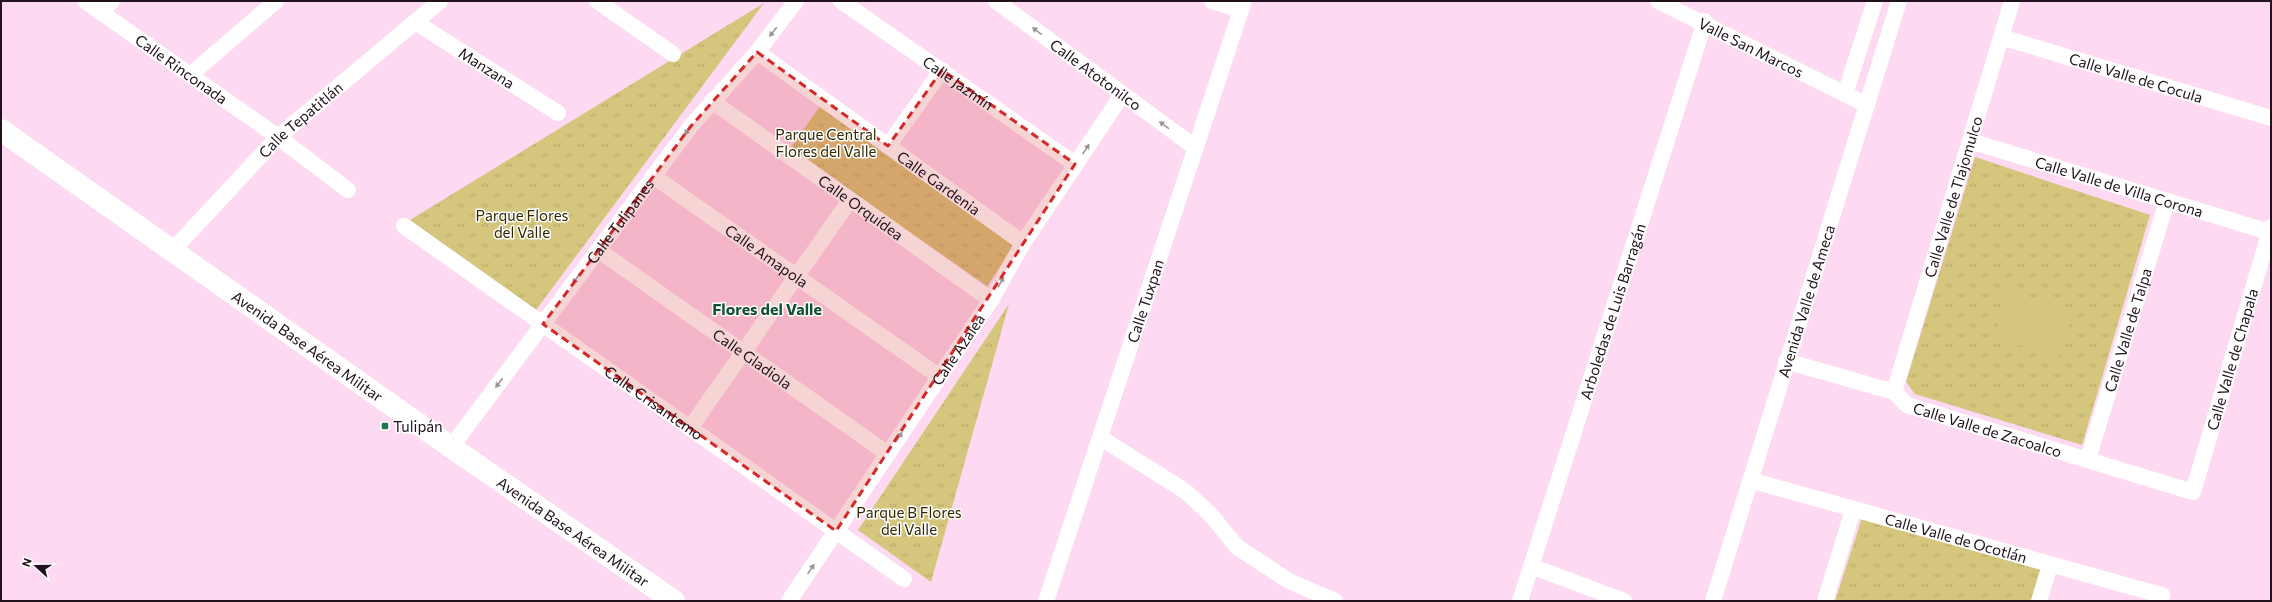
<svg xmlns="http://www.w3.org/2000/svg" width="2272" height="602" font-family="Commissioner,sans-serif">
<defs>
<pattern id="park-tufts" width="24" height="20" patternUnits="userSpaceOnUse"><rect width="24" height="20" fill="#d5c67d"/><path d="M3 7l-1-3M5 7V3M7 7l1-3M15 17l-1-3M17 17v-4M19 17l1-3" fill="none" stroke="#b7a96b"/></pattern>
</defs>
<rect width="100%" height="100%" fill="#fdd9f2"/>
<g fill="url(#park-tufts)">
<path d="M 764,3 L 536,310 L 410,220 Z"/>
<path d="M 820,106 L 1015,245 L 987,286 L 790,149 Z"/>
<path d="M 1975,157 L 2150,215 L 2082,445 L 1915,394 L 1906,382 Z"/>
<path d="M 1009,304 L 931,582 L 858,530 Z"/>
<path d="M 1862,518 L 2041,570 L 2031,601 L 1835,601 Z"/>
</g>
<path fill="#d5c67d" d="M 2008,290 L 2074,311 L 2058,357 L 1994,337 Z"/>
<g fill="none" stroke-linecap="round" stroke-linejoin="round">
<g stroke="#fff" stroke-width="16">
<path id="s1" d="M 85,1 L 278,137 L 348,190"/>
<path d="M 597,1 L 673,54"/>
<path id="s2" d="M 841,1 L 1075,164"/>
<path id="s3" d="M 996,1 L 1196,148"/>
<path d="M 1212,1 L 1241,10"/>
<path id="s4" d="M 1658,1 L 1867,105"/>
<path d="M 100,12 L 112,1"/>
<path id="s5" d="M 415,22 L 558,113"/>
<path id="s6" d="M 2001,37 L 2271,118"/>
<path id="s7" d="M 757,52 L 1023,243"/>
<path d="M 190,75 L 276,1"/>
<path d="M 1845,94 L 1875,1"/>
<path id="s8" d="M 712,101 L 991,300"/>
<path id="s9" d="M 1970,141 L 2269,232"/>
<path d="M 888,146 L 942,70"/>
<path id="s10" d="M 653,176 L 940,377"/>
<path id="s11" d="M 404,226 L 904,579"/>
<path id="s12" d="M 598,250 L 888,454"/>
<path id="s13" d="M 172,251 L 278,137 L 440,1"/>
<path id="s14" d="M 1786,361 L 1894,392 L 1907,405 L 2193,492 L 2271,227"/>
<path id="s15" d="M 1894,392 L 2012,1"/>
<path d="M 690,428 L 850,200"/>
<path d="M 1101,438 L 1185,491 L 1211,515 L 1237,547 L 1289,581 L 1335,601"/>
<path id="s16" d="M 451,447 L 691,126 L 757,52 L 796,1"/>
<path id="s17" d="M 2088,459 L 2167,201"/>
<path id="s18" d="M 1750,480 L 2150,592 L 2162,595 L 2160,601"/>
<path d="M 1531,566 L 1624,601"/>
<path id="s19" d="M 789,601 L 991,300 L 1023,243 L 1122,95"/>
<path id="s20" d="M 1046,601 L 1244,1"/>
<path id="s21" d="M 1520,601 L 1705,21"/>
<path id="s22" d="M 1713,601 L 1899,1"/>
<path d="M 1825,601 L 1853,510"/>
<path d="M 2039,601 L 2050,565"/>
</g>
<path stroke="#fff" stroke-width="22" id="s23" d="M 1,130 L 451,447 L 674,601"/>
</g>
<defs><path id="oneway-solid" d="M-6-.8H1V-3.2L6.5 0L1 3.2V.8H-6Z"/></defs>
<g fill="#9b9499">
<use href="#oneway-solid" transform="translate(1037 31) rotate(-143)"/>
<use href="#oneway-solid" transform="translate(773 32) rotate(128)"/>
<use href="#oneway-solid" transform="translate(1164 125) rotate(-144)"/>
<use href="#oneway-solid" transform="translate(688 130) rotate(127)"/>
<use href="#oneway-solid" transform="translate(1086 149) rotate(-56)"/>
<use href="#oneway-solid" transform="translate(576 279) rotate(127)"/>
<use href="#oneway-solid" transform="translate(1001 282) rotate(-61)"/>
<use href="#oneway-solid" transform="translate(499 383) rotate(127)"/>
<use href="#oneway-solid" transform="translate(899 437) rotate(-56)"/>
<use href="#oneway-solid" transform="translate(811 569) rotate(-56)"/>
</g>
<path fill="#d62828" fill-opacity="0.2" stroke="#d62828" stroke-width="3" stroke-dasharray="8 5" stroke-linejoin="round" d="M 757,52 L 888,146 L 942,70 L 1075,164 L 836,531 L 543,324 L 691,126 Z"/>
<rect fill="#1b774c" stroke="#fff" stroke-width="1.5" x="381" y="422" width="8" height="8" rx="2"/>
<g text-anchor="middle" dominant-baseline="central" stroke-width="3" stroke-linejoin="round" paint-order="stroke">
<g font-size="15" fill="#20111c" stroke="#fff">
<text stroke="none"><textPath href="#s4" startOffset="104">Valle San Marcos</textPath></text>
<text stroke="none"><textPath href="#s5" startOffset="85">Manzana</textPath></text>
<text stroke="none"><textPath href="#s1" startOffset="118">Calle Rinconada</textPath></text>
<text stroke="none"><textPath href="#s3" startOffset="124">Calle Atotonilco</textPath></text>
<text stroke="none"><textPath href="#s6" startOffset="141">Calle Valle de Cocula</textPath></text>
<text stroke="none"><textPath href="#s2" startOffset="143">Calle Jazmín</textPath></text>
<text stroke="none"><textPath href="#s13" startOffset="184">Calle Tepatitlán</textPath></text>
<text stroke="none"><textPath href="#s7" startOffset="224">Calle Gardenia</textPath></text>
<text stroke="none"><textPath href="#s9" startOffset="156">Calle Valle de Villa Corona</textPath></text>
<text stroke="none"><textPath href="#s15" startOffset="204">Calle Valle de Tlajomulco</textPath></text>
<text stroke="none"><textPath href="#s8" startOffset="183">Calle Orquídea</textPath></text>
<text stroke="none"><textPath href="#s16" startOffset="282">Calle Tulipanes</textPath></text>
<text stroke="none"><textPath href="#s10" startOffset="139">Calle Amapola</textPath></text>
<text stroke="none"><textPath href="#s20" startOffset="316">Calle Tuxpan</textPath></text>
<text stroke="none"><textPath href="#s22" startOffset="314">Avenida Valle de Ameca</textPath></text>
<text stroke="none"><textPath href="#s21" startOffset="304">Arboledas de Luis Barragán</textPath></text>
<text stroke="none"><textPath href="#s17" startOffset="135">Calle Valle de Talpa</textPath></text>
<text stroke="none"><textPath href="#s23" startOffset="375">Avenida Base Aérea Militar</textPath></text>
<text stroke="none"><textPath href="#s19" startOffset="303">Calle Azalea</textPath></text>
<text stroke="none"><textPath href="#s12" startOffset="189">Calle Gladiola</textPath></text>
<text stroke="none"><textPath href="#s14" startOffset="568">Calle Valle de Chapala</textPath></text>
<text stroke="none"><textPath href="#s11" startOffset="306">Calle Crisantemo</textPath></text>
<text stroke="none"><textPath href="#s14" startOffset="215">Calle Valle de Zacoalco</textPath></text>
<text stroke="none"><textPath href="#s23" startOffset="699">Avenida Base Aérea Militar</textPath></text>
<text stroke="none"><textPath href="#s18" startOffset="214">Calle Valle de Ocotlán</textPath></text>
</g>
<g font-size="15" fill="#322900" stroke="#fff">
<text x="826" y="134">Parque Central<tspan x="826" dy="17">Flores del Valle</tspan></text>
<text x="522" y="215">Parque Flores<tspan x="522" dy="17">del Valle</tspan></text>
<text x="909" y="512">Parque B Flores<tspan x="909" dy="17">del Valle</tspan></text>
</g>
<g font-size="15" fill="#20111c" stroke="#fff" text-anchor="start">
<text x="393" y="426">Tulipán</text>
</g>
<g font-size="16" font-weight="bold" fill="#125032" stroke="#fff">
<text x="767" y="308">Flores del Valle</text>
</g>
</g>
<rect width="2272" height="602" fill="none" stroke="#20111c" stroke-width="4"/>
<g transform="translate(36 566) rotate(291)" stroke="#ffffff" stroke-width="3" paint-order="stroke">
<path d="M0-3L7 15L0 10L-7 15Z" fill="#20111c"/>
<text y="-6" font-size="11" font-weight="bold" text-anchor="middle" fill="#20111c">N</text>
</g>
</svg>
